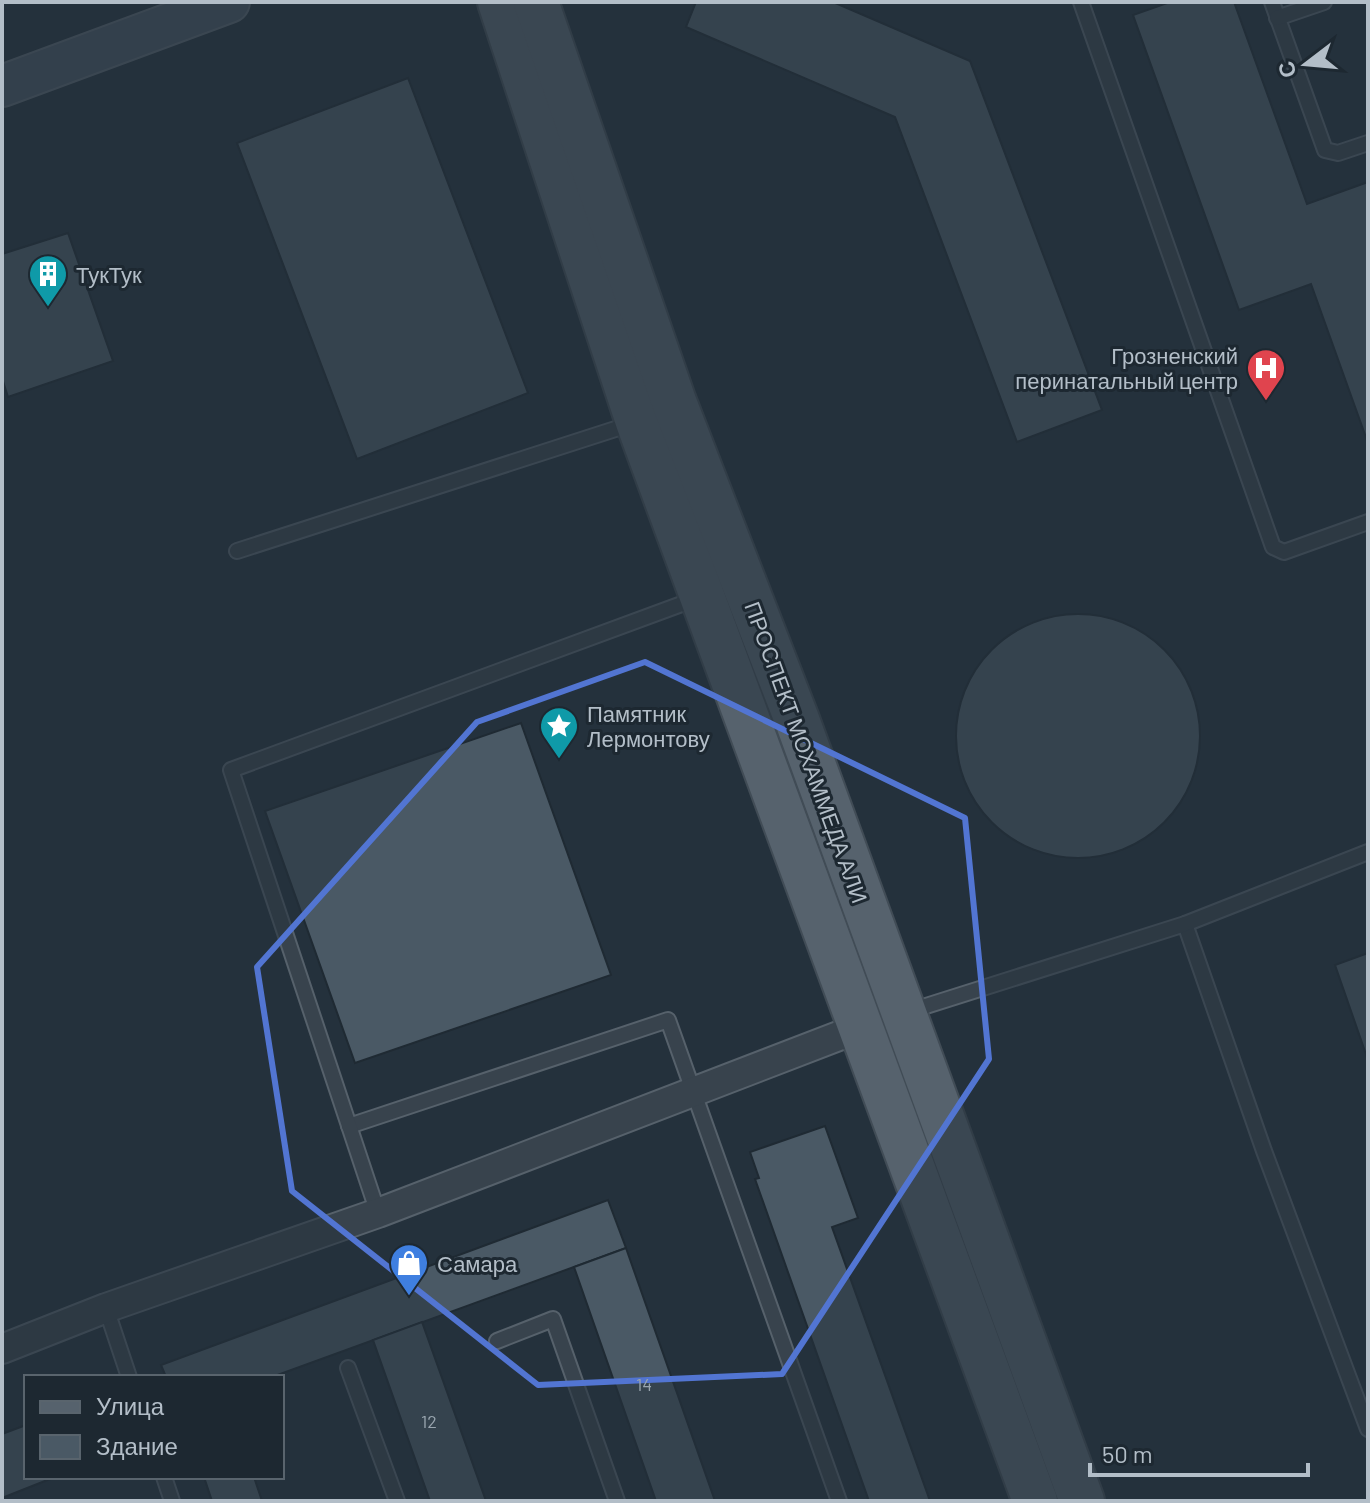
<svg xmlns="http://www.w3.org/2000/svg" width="1370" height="1503" font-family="Barlow,sans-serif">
<rect width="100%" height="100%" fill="#24313c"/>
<g fill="#4a5965" stroke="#1f2a33" stroke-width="2">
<path d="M 696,2 L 833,2 L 970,61 L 1102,410 L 1017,442 L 895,117 L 686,27 Z"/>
<path d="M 1170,2 L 1234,2 L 1307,204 L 1368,182 L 1368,443 L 1311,284 L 1239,310 L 1133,15 Z"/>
<path d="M 408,78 L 528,393 L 357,459 L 237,143 Z"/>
<path d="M 68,233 L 113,361 L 8,397 L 2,378 L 2,254 Z"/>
<circle cx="1078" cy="736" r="122"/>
<path d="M 521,723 L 611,975 L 355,1063 L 265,811 Z"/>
<path d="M 1368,953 L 1368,1060 L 1335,965 Z"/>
<path d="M 825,1126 L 858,1218 L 832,1227 L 930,1501 L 869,1501 L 755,1179 L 759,1178 L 750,1152 Z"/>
<path d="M 608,1200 L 626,1248 L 272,1377 L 166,1377 L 161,1365 Z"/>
<path d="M 626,1248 L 715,1501 L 656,1501 L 574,1267 Z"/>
<path d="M 422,1322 L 486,1501 L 430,1501 L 373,1340 Z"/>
<path d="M 26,1425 L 26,1477 L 55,1477 L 2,1498 L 2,1434 Z"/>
<path d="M 204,1477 L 254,1477 L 262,1501 L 212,1501 Z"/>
</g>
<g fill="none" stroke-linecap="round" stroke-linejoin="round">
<g stroke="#56616b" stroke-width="18">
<g id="service">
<path d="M 1081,2 L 1273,547 L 1284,552 L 1368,522"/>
<path d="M 1272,2 L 1325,150 L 1338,153 L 1368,143"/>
<path d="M 1277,18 L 1324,2"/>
<path d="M 237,551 L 634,423"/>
<path d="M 1185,924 L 1264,1151 L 1368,1429"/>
<path d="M 907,1012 L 1185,924 L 1368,852"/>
<path d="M 349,1126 L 668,1020 L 839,1501"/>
<path d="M 378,1213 L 231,770 L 698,598"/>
<path d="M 106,1308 L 129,1377"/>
<path d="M 497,1341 L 553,1319 L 617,1501"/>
<path d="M 348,1368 L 397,1501"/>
<path d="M 164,1477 L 172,1501"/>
</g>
</g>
<g stroke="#56616b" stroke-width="32">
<path id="minor" d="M 2,1349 L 106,1308 L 378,1213 L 862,1027"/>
</g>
<g stroke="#56616b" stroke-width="44">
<path id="secondary" d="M 2,86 L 229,2"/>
</g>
<g stroke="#414c56" stroke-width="48">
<g id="primary">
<path d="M 500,2 L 638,422 L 1035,1501"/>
<path d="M 536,2 L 674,402 L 797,720 L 1082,1501"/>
</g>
</g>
<use href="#service" stroke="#38434d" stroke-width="14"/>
<use href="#minor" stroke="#38434d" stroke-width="28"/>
<use href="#secondary" stroke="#465260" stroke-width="40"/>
<use href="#primary" stroke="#56626d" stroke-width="44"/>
</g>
<path d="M0 0H1370V1503H0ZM 645,662 L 965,818 L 989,1059 L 782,1374 L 538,1385 L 292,1191 L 257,967 L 477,722 Z" fill="#24313c" fill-opacity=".55" fill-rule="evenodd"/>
<path fill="none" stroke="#5275d2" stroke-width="6" stroke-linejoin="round" d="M 645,662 L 965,818 L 989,1059 L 782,1374 L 538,1385 L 292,1191 L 257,967 L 477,722 Z"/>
<defs>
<g id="building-pin" transform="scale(2)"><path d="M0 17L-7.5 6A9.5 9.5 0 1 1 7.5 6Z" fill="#0f9aa8" stroke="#1d2831"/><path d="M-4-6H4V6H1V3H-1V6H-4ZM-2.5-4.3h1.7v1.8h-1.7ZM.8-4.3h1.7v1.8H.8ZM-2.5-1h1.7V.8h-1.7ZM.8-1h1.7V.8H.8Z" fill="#fff"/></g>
<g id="hospital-pin" transform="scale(2)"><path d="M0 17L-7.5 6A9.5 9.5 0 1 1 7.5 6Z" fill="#e0444e" stroke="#1d2831"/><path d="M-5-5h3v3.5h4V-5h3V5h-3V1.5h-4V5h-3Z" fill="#fff"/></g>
<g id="sight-pin" transform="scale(2)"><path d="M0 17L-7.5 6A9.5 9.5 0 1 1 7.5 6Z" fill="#0f9aa8" stroke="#1d2831"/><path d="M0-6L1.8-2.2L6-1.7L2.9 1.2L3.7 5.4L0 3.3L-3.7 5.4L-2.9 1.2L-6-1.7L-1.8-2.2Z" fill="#fff"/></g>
<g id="shop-pin" transform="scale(2)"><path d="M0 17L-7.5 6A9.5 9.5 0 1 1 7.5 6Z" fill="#3f7fe0" stroke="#1d2831"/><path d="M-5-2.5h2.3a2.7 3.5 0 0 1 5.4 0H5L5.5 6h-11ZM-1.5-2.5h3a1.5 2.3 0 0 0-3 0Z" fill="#fff"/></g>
</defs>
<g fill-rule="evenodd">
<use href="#building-pin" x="48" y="274"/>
<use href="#hospital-pin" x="1266" y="368"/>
<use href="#sight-pin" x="559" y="726"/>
<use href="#shop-pin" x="409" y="1263"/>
</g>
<g text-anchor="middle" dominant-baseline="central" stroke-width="6" stroke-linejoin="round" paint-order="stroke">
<g font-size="18" fill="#99a5af">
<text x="644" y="1384">14</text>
<text x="429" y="1421">12</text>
</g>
<g font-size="22" fill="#b3bec8" stroke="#1d2831" text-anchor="start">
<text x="76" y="274">ТукТук</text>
<text x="1238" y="355" text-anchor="end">Грозненский<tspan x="1238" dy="25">перинатальный центр</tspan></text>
<text x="587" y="713">Памятник<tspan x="587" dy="25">Лермонтову</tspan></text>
<text x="437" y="1263">Самара</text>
</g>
<g font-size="22" fill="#b3bec8" stroke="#1d2831">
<text transform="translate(807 752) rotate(70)">ПРОСПЕКТ МОХАММЕДА АЛИ</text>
</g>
</g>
<rect width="1370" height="1503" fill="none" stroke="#b3bec8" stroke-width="8"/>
<rect x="24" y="1375" width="260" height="104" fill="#1d2831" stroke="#59646d" stroke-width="2"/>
<rect x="40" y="1401" width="40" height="12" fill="#56626d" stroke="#59646d" stroke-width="2"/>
<text x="96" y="1415" font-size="24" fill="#b3bec8">Улица</text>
<rect x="40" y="1435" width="40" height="24" fill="#4a5965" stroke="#59646d" stroke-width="2"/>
<text x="96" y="1455" font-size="24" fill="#b3bec8">Здание</text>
<g transform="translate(1306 64) rotate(254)" stroke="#1d2831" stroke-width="6" paint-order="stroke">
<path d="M0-6L14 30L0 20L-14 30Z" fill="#b3bec8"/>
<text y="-12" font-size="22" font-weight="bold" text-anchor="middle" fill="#b3bec8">С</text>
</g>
<path d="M1090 1463v12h218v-12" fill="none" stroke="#b3bec8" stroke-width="4"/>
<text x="1102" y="1463" font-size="24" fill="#b3bec8" stroke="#1d2831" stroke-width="6" paint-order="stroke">50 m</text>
</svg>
